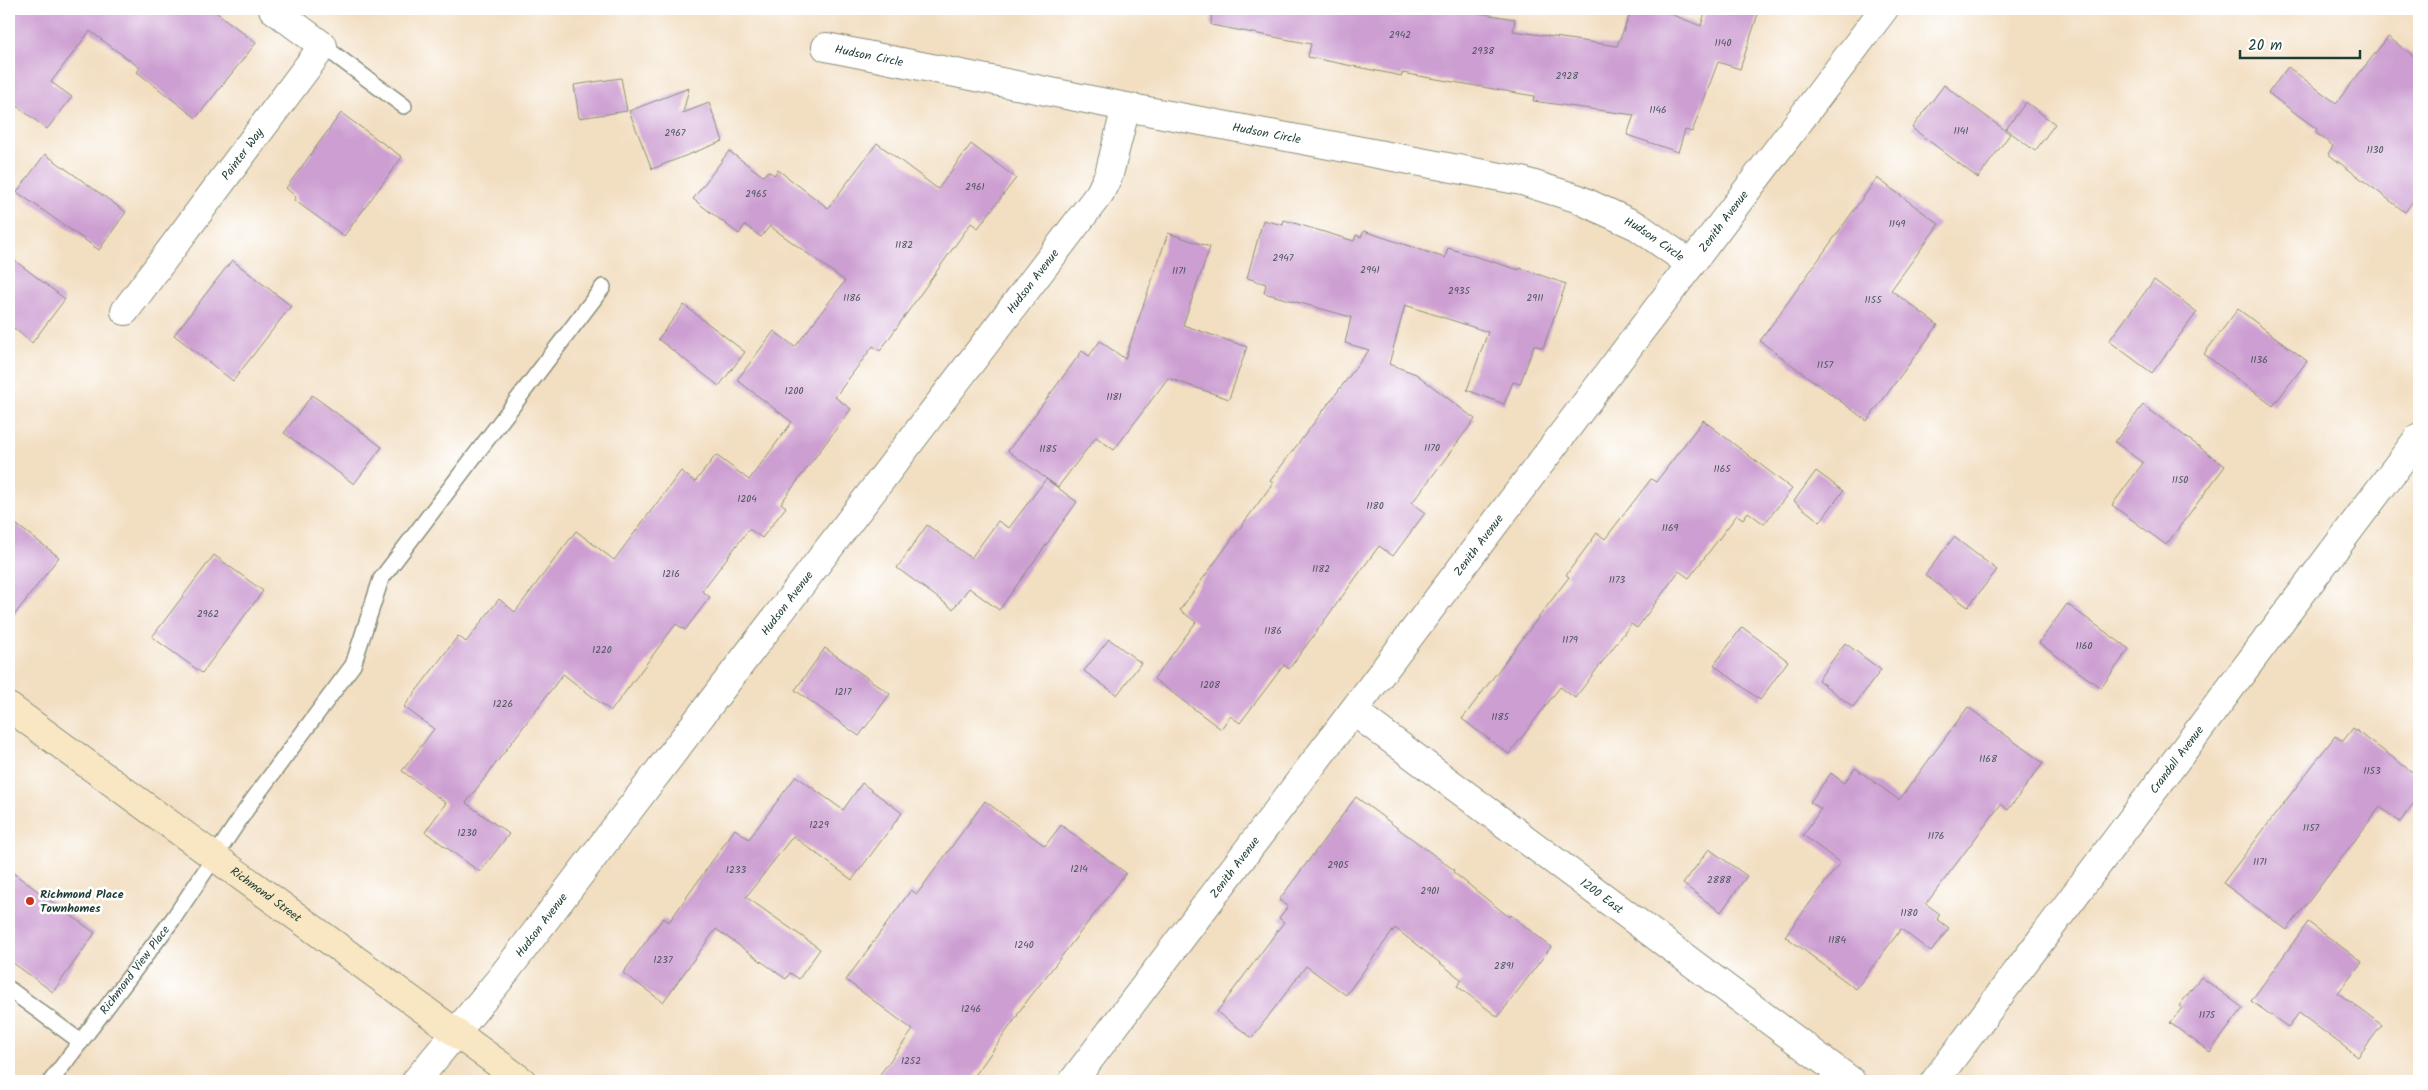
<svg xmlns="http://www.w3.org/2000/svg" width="2428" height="1090" font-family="Kalam,sans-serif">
<rect width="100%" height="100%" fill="#fff"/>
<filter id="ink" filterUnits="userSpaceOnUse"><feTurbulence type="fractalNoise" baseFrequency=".02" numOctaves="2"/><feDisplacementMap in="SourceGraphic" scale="10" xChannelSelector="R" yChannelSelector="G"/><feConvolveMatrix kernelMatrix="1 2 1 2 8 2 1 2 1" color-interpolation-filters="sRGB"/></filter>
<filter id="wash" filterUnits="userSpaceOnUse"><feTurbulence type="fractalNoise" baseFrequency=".0096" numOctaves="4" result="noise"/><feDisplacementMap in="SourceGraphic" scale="20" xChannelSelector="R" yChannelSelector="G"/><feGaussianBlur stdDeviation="1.12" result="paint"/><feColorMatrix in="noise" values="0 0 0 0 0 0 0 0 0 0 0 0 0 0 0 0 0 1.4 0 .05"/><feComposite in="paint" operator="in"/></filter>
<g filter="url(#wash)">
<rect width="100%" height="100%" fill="#f2dec1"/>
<g id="blocks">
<g fill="#cc9ed1">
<path d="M 9,9 L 212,9 L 256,43 L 196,118 L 137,72 L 140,68 L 90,31 L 51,82 L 72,97 L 47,129 L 9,100 Z"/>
<path d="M 1212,9 L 1454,9 L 1515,19 L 1513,31 L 1617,46 L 1632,9 L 1658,9 L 1701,26 L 1706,9 L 1741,9 L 1758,14 L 1740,69 L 1718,62 L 1692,132 L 1685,130 L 1678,152 L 1627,135 L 1634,115 L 1533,101 L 1534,96 L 1402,73 L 1402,76 L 1308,57 L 1311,44 L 1211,25 Z"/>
<path d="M 2388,37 L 2419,60 L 2419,193 L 2405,212 L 2328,154 L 2333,146 L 2315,132 L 2317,129 L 2268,93 L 2288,67 L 2336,103 Z"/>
<path d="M 621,78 L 627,111 L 579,118 L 574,85 Z"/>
<path d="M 1944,85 L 2010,134 L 1978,178 L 1912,128 Z"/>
<path d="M 689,88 L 683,113 L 709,103 L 723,141 L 652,169 L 629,111 Z"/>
<path d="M 2026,102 L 2055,124 L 2035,151 L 2006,129 Z"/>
<path d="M 341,113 L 402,157 L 344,236 L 294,200 L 296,197 L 286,188 Z"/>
<path d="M 877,143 L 938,189 L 971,144 L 1016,178 L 978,228 L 971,223 L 880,351 L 873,346 L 835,397 L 851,409 L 781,503 L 786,507 L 762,538 L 749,529 L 702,591 L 710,597 L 685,630 L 676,624 L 611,711 L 563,674 L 466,803 L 509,834 L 480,872 L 425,832 L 446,803 L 402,771 L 434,729 L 404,707 L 458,636 L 466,642 L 499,599 L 515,612 L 576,531 L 614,560 L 681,471 L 695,482 L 716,455 L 749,480 L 792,422 L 737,380 L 774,331 L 795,347 L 845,281 L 770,226 L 761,237 L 745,225 L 739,234 L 693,199 L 729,151 L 763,176 L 768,171 L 774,175 L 778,170 L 828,208 Z"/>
<path d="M 45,154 L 126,212 L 99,250 L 17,192 Z"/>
<path d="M 1877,178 L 1939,224 L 1891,290 L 1938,325 L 1867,421 L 1760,341 Z"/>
<path d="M 1263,220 L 1283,225 L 1284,220 L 1354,241 L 1356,235 L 1361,237 L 1364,231 L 1445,258 L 1448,248 L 1519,270 L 1520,268 L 1566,284 L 1543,348 L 1534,345 L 1520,384 L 1513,382 L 1504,404 L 1467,390 L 1488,332 L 1405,305 L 1389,364 L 1416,374 L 1475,419 L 1412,503 L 1425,513 L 1393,556 L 1379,546 L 1289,669 L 1284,665 L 1240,723 L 1230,716 L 1221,729 L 1154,679 L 1196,622 L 1180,610 L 1273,483 L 1270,481 L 1369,350 L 1345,343 L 1351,317 L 1264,293 L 1266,284 L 1247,278 Z"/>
<path d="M 1168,233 L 1210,247 L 1183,325 L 1247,347 L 1229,399 L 1168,378 L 1114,450 L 1096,437 L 1058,487 L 1008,451 L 1082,351 L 1089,356 L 1100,341 L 1125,359 Z"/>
<path d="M 9,256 L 65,299 L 32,343 L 9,324 Z"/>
<path d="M 232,260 L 291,306 L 233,381 L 174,335 Z"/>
<path d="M 2154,280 L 2197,312 L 2152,373 L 2109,341 Z"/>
<path d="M 684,305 L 745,352 L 719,386 L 658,339 Z"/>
<path d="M 2238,309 L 2307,361 L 2273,406 L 2204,354 Z"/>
<path d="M 312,395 L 382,447 L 354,484 L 284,433 Z"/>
<path d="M 2143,405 L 2225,466 L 2166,545 L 2112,505 L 2143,463 L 2115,442 Z"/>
<path d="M 1703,420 L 1792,489 L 1764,524 L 1748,512 L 1743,519 L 1737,515 L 1689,578 L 1679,571 L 1637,628 L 1631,624 L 1575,698 L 1560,687 L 1509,754 L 1462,719 L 1569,577 L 1566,575 L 1597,533 L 1605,539 L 1651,479 L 1656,482 Z"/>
<path d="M 1816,471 L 1843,491 L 1820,522 L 1794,501 Z"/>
<path d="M 1046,479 L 1077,502 L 999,610 L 969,588 L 953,609 L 897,568 L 927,525 L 971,558 L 998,521 L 1009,528 Z"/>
<path d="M 9,519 L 59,557 L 9,622 Z"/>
<path d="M 1954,537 L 1997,570 L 1968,607 L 1925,575 Z"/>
<path d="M 214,555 L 263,591 L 202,673 L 152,637 Z"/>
<path d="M 2067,604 L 2129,649 L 2101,688 L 2039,643 Z"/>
<path d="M 1742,627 L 1788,661 L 1760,700 L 1714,665 Z"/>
<path d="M 1109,639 L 1141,663 L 1117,695 L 1084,671 Z"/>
<path d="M 1845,643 L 1881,670 L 1853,707 L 1818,680 Z"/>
<path d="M 825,648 L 890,694 L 859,736 L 795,690 Z"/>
<path d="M 1968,707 L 2043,763 L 2008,810 L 2001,804 L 1926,904 L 1940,914 L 1937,919 L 1949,928 L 1931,952 L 1901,929 L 1856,989 L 1785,936 L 1840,863 L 1803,835 L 1821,809 L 1810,802 L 1831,773 L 1844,783 L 1855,768 L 1899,800 Z"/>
<path d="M 2353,728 L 2419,777 L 2419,796 L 2400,822 L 2380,807 L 2287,930 L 2223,883 L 2335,736 L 2343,741 Z"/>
<path d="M 796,776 L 843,810 L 862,783 L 902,813 L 852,880 L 793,836 L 746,897 L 820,949 L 799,979 L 790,973 L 786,979 L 716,929 L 663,1002 L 623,973 L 663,918 L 669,922 L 735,829 L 749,839 Z"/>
<path d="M 1356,797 L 1454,870 L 1453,872 L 1509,917 L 1511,915 L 1551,947 L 1498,1017 L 1457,986 L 1462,980 L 1395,928 L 1346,995 L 1306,966 L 1252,1038 L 1217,1012 L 1284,922 L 1279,918 L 1288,906 L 1279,900 Z"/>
<path d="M 985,801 L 1045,846 L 1061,825 L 1126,873 L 1017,1014 L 1018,1015 L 971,1081 L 875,1081 L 913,1030 L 846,980 L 911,890 L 917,894 Z"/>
<path d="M 1709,849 L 1747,876 L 1721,912 L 1683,884 Z"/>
<path d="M 9,870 L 95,933 L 53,992 L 9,960 Z"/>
<path d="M 2308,922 L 2362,962 L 2338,993 L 2382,1025 L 2358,1057 L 2299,1013 L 2288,1027 L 2251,1001 Z"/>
<path d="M 2201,977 L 2243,1008 L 2210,1052 L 2170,1023 L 2182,1008 L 2179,1006 Z"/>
</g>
</g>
</g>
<g filter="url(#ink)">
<use href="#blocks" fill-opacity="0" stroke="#888e7a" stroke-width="1"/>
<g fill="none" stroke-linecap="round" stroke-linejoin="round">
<g stroke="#888e7a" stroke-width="18">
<g id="service">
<path d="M 323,46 L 404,106"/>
<path d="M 9,989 L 81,1042"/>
<path id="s1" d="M 51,1081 L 173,919 L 252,801 L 353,665 L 381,579 L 603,287"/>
</g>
</g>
<g stroke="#888e7a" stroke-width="30">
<g id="minor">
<path id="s2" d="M 826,47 L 1126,107 L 1522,181 L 1576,198 L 1637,226 L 1691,264"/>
<path id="s3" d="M 125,311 L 323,46 L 273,9"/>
<path id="s4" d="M 1353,711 L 1851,1081"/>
<path id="s5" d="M 416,1081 L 500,979 L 1100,193 L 1109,174 L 1126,107"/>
<path id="s6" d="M 1073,1081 L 1884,9"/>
<path id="s7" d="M 1935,1081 L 2419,437"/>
</g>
</g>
<g stroke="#888e7a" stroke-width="30">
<g id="secondary">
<path id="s8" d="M 9,707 L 522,1081"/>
</g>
</g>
<use href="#service" stroke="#fff" stroke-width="15"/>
<use href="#minor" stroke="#fff" stroke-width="28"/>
<use href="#secondary" stroke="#f9e7c3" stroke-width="28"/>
</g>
</g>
<circle fill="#c8321e" stroke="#fff" stroke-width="2" cx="30" cy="901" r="5"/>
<g text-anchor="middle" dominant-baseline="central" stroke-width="5" stroke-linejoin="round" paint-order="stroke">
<g font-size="10" fill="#4a555b">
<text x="1400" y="35">2942</text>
<text x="1723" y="43">1140</text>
<text x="1483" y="51">2938</text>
<text x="1567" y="76">2928</text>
<text x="1658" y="110">1146</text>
<text x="1961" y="131">1141</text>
<text x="675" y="133">2967</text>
<text x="2375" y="150">1130</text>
<text x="975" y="187">2961</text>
<text x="756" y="194">2965</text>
<text x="1897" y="224">1149</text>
<text x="904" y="245">1182</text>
<text x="1283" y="258">2947</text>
<text x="1370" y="270">2941</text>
<text x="1179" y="271">1171</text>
<text x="1459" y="291">2935</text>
<text x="852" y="298">1186</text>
<text x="1535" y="298">2911</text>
<text x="1873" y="300">1155</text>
<text x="2259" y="360">1136</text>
<text x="1825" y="365">1157</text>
<text x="794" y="391">1200</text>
<text x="1114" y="397">1181</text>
<text x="1432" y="448">1170</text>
<text x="1048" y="449">1185</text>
<text x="1722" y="469">1165</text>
<text x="2180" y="480">1150</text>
<text x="747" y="499">1204</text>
<text x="1375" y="506">1180</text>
<text x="1670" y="528">1169</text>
<text x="1321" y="569">1182</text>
<text x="671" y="574">1216</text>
<text x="1617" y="580">1173</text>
<text x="208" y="614">2962</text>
<text x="1273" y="631">1186</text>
<text x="1570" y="640">1179</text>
<text x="2084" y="646">1160</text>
<text x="602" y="650">1220</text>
<text x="1210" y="685">1208</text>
<text x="843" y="692">1217</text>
<text x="503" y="704">1226</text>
<text x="1500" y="717">1185</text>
<text x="1988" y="759">1168</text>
<text x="2372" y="771">1153</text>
<text x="819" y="825">1229</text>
<text x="2311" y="828">1157</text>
<text x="467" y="833">1230</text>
<text x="1936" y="836">1176</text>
<text x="2260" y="862">1171</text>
<text x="1338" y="865">2905</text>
<text x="1079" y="869">1214</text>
<text x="736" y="870">1233</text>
<text x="1719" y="880">2888</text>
<text x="1430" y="891">2901</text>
<text x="1909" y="913">1180</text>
<text x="1837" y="940">1184</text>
<text x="1024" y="945">1240</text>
<text x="663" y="960">1237</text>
<text x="1504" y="966">2891</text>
<text x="971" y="1009">1246</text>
<text x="2207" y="1015">1175</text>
<text x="911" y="1061">1252</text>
</g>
<g font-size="12" fill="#1f3d34" stroke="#fff">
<text stroke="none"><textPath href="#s2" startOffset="44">Hudson Circle</textPath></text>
<text stroke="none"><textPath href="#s2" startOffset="449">Hudson Circle</textPath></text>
<text stroke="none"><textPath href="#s3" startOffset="196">Painter Way</textPath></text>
<text stroke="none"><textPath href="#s6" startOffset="1078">Zenith Avenue</textPath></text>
<text stroke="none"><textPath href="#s2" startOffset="854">Hudson Circle</textPath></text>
<text stroke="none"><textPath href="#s5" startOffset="1010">Hudson Avenue</textPath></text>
<text stroke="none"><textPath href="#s6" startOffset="672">Zenith Avenue</textPath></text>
<text stroke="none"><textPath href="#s5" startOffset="605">Hudson Avenue</textPath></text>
<text stroke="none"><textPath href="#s7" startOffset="402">Crandall Avenue</textPath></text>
<text stroke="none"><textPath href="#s6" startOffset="268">Zenith Avenue</textPath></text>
<text stroke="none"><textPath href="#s8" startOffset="318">Richmond Street</textPath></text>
<text stroke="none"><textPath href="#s4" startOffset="310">1200 East</textPath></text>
<text stroke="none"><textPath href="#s5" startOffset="200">Hudson Avenue</textPath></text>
<text stroke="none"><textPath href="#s1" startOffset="139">Richmond View Place</textPath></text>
</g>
<g font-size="12" font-weight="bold" fill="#1f3d34" stroke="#fff" text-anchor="start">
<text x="40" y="894">Richmond Place<tspan x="40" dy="14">Townhomes</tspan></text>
</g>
</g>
<rect width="2428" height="1090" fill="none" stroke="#fff" stroke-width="30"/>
<path d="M2240 50v8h120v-8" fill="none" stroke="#1f3d34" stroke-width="2.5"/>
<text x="2248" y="50" font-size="15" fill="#1f3d34" stroke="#ffffff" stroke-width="4" paint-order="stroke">20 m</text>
</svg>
